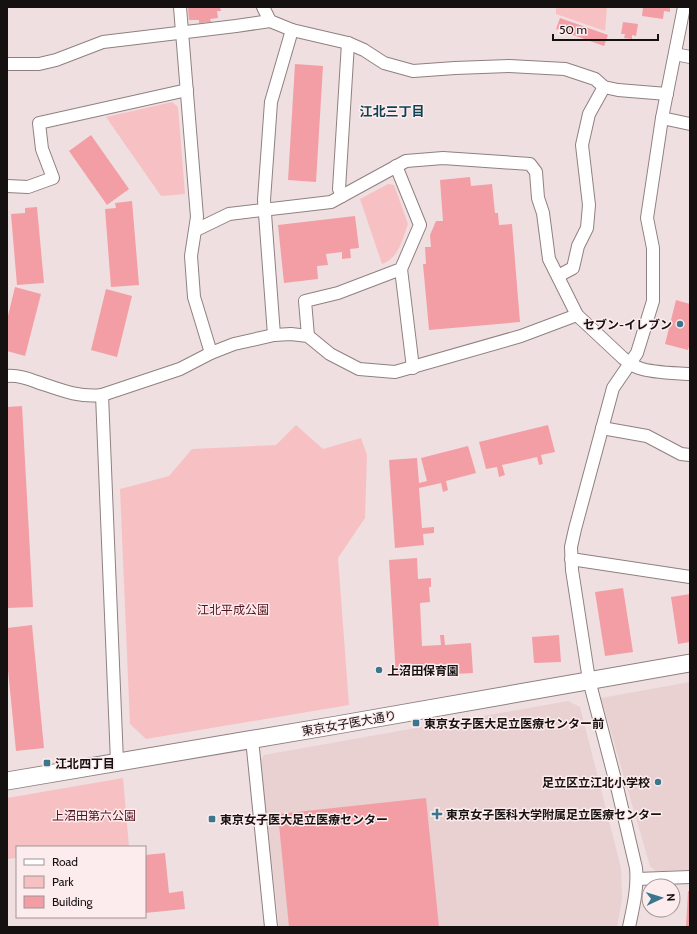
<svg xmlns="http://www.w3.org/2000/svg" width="697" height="934" font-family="Cabin,'Noto Sans JP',sans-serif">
<rect width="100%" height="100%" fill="#f0dfe0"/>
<g fill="#e9d0d1">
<path d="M 690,682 L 690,870 L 656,871 L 650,866 L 601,698 Z"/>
<path d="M 568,701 L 580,707 L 621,868 L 622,899 L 617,927 L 279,927 L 260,760 L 264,755 Z"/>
</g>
<g fill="#f7c1c4">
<path d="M 556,7 L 607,7 L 605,31 L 556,14 Z"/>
<path d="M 172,102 L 178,107 L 185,194 L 161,196 L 106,117 Z"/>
<path d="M 388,184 L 394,185 L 408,224 C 402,240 399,258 382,264 L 360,199 Z"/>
<path d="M 296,425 L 323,449 L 361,438 L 367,455 L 365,518 L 338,558 L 349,705 L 146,739 L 130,724 L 120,489 L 169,476 L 192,449 L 276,445 Z"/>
<path d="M 123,778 L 129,847 L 17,847 L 17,858 L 7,859 L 7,798 Z"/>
</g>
<g fill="#f39ea5">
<path d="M 188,7 L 220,7 L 221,11 L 217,11 L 218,18 L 210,19 L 211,22 L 199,23 L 199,20 L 189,20 Z"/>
<path d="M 643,7 L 670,7 L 670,12 L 664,11 L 663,19 L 642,16 Z"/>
<path d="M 560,18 L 608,35 L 604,46 L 556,29 Z"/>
<path d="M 623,22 L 638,24 L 636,36 L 632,35 L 632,39 L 624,38 L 625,34 L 621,34 Z"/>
<path d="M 295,64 L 323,66 L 316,182 L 288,180 Z"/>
<path d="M 91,135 L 129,189 L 107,205 L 69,151 Z"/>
<path d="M 470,177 L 471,186 L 492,184 L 495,213 L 498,213 L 499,225 L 512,224 L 520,322 L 429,330 L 423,264 L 426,264 L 425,247 L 431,247 L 430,235 L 436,221 L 443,221 L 440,180 Z"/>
<path d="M 132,201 L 139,285 L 111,287 L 105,209 L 116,208 L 115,203 Z"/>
<path d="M 37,207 L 44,283 L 17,285 L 11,214 L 25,213 L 25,208 Z"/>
<path d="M 355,216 L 359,248 L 350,249 L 351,258 L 342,259 L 342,252 L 326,254 L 328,265 L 317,266 L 318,279 L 284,283 L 278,225 Z"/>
<path d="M 15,287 L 41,294 L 25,356 L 7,351 L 7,320 Z"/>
<path d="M 106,289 L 132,296 L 117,357 L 91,350 Z"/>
<path d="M 676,300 L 690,304 L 690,343 L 688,350 L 665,344 Z"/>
<path d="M 22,406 L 33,607 L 7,608 L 7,407 Z"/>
<path d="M 548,425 L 555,452 L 541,455 L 543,464 L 539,465 L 537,457 L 502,465 L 505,475 L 499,477 L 497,467 L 486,469 L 479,442 Z"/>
<path d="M 468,446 L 476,473 L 446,481 L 448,490 L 443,492 L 441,483 L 419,488 L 422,528 L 434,527 L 434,533 L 423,534 L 424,545 L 395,548 L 389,460 L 417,458 L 419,483 L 427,481 L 421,458 Z"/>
<path d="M 417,558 L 418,579 L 431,578 L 431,587 L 429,587 L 430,602 L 420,603 L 422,646 L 441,645 L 440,635 L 444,635 L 445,645 L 471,643 L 473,673 L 396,677 L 389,560 Z"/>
<path d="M 623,588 L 633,652 L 605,656 L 595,592 Z"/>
<path d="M 690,594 L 690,642 L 678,644 L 671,597 Z"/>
<path d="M 32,625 L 44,748 L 16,751 L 7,660 L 7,628 Z"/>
<path d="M 559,635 L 561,662 L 534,663 L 532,637 Z"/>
<path d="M 426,798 L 439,927 L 289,927 L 278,814 Z"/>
<path d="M 165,853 L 169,893 L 183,891 L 185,909 L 145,913 L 145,855 Z"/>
<path d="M 688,891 L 690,891 L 690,927 L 686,927 Z"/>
</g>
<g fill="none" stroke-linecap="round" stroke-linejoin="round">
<g stroke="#8f8081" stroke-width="14">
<g id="street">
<path d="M 180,7 L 197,217 L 191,256 L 194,297 L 211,353"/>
<path d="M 263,7 L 270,21 L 292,30 L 348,43 L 364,50 L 384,63 L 413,71 L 455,68 L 509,66 L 565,69 L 595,79 L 604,87 L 618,90 L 667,94"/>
<path d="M 675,54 L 690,57"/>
<path d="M 7,64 L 39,64 L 56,60 L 103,42 L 236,26 L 270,21"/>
<path d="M 662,118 L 690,124"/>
<path d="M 7,186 L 28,187 L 53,178 L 42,149 L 39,123 L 187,90"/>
<path d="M 342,196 L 339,189 L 348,43"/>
<path d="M 196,230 L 229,214 L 331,202 L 406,161 L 443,158 L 530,164 L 536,172 L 538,198 L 543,213 L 549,259 L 577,315"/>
<path d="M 401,269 L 413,368"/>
<path d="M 558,276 L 573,268 L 578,246 L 587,228 L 589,205 L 582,145 L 589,114 L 604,87"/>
<path d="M 274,335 L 264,200 L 271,102 L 292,30"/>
<path d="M 308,336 L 305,301 L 338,293 L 401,269 L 420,225 L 396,166"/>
<path d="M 7,376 C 18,375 27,378 37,382 C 58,389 79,398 102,395 L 180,369 L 211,353 L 234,344 L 274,335 L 291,334 L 308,336 L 330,354 L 359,369 L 395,372 L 521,336 L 577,315 L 623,358 C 628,362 633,366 639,368 C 652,373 676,373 690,374"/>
<path d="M 102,395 L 117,762"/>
<path d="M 602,428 L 647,436 L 681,454 L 690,455"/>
<path d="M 571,559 L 690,577"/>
<path d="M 252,739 L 271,927"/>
<path d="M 637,879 L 690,877"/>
<path d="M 629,927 C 633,908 638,888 636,868 L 618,791 L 589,680 L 572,570 L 571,547 L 575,529 L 613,388 L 637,353 L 653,301 L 653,248 L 647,218 L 662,118 L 684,7"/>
</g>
</g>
<g stroke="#8f8081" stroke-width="19">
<path id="secondary" d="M 7,781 L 337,725 L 690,663"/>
</g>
<use href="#street" stroke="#fff" stroke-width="12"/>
<use href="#secondary" stroke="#fff" stroke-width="17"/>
</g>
<g fill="#3a778e" stroke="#fdeced" stroke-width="1.5">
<circle cx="680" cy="324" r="4"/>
<circle cx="379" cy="670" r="4"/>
<rect x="412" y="719" width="8" height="8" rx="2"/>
<rect x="43" y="759" width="8" height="8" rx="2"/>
<circle cx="658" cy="782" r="4"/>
<path d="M435 808h4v4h4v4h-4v4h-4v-4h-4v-4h4z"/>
<rect x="208" y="815" width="8" height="8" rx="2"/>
</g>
<g text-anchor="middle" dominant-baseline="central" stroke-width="3" stroke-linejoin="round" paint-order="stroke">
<g font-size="12" font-weight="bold" fill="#161111" stroke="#fdeced" text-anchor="start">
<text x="672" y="324" text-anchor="end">セブン-イレブン</text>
<text x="387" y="670">上沼田保育園</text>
<text x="424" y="723">東京女子医大足立医療センター前</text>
<text x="55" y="763">江北四丁目</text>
<text x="650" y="782" text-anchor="end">足立区立江北小学校</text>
<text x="446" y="814">東京女子医科大学附属足立医療センター</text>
<text x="220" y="819">東京女子医大足立医療センター</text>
</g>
<g font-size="12" fill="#51111d" stroke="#fdeced">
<text x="233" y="609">江北平成公園</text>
<text x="94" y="815">上沼田第六公園</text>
</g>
<g font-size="12" fill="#161111" stroke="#fdeced">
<text transform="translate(349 723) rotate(-10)">東京女子医大通り</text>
</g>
<g font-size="13" font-weight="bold" fill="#0d4253" stroke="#fdeced">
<text x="392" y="111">江北三丁目</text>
</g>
</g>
<rect width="697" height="934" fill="none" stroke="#161111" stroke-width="16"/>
<rect x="16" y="846" width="130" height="72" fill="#fdeced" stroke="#a19495"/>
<rect x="24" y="859" width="20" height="6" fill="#ffffff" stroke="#a19495"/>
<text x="52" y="866" font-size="12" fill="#161111">Road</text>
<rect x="24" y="876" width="20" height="12" fill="#f7c1c4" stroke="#a19495"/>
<text x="52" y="886" font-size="12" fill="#161111">Park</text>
<rect x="24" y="896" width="20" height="12" fill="#f39ea5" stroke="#a19495"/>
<text x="52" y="906" font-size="12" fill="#161111">Building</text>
<g transform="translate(661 898) rotate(86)"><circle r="19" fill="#fdeced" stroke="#a19495"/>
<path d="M0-3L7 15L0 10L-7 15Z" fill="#3a778e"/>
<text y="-6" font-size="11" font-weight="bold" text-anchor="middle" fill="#161111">N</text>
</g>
<path d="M553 34v6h105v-6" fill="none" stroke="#161111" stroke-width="2"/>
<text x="559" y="34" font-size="12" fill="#161111" stroke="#fdeced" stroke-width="3" paint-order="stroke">50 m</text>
</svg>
